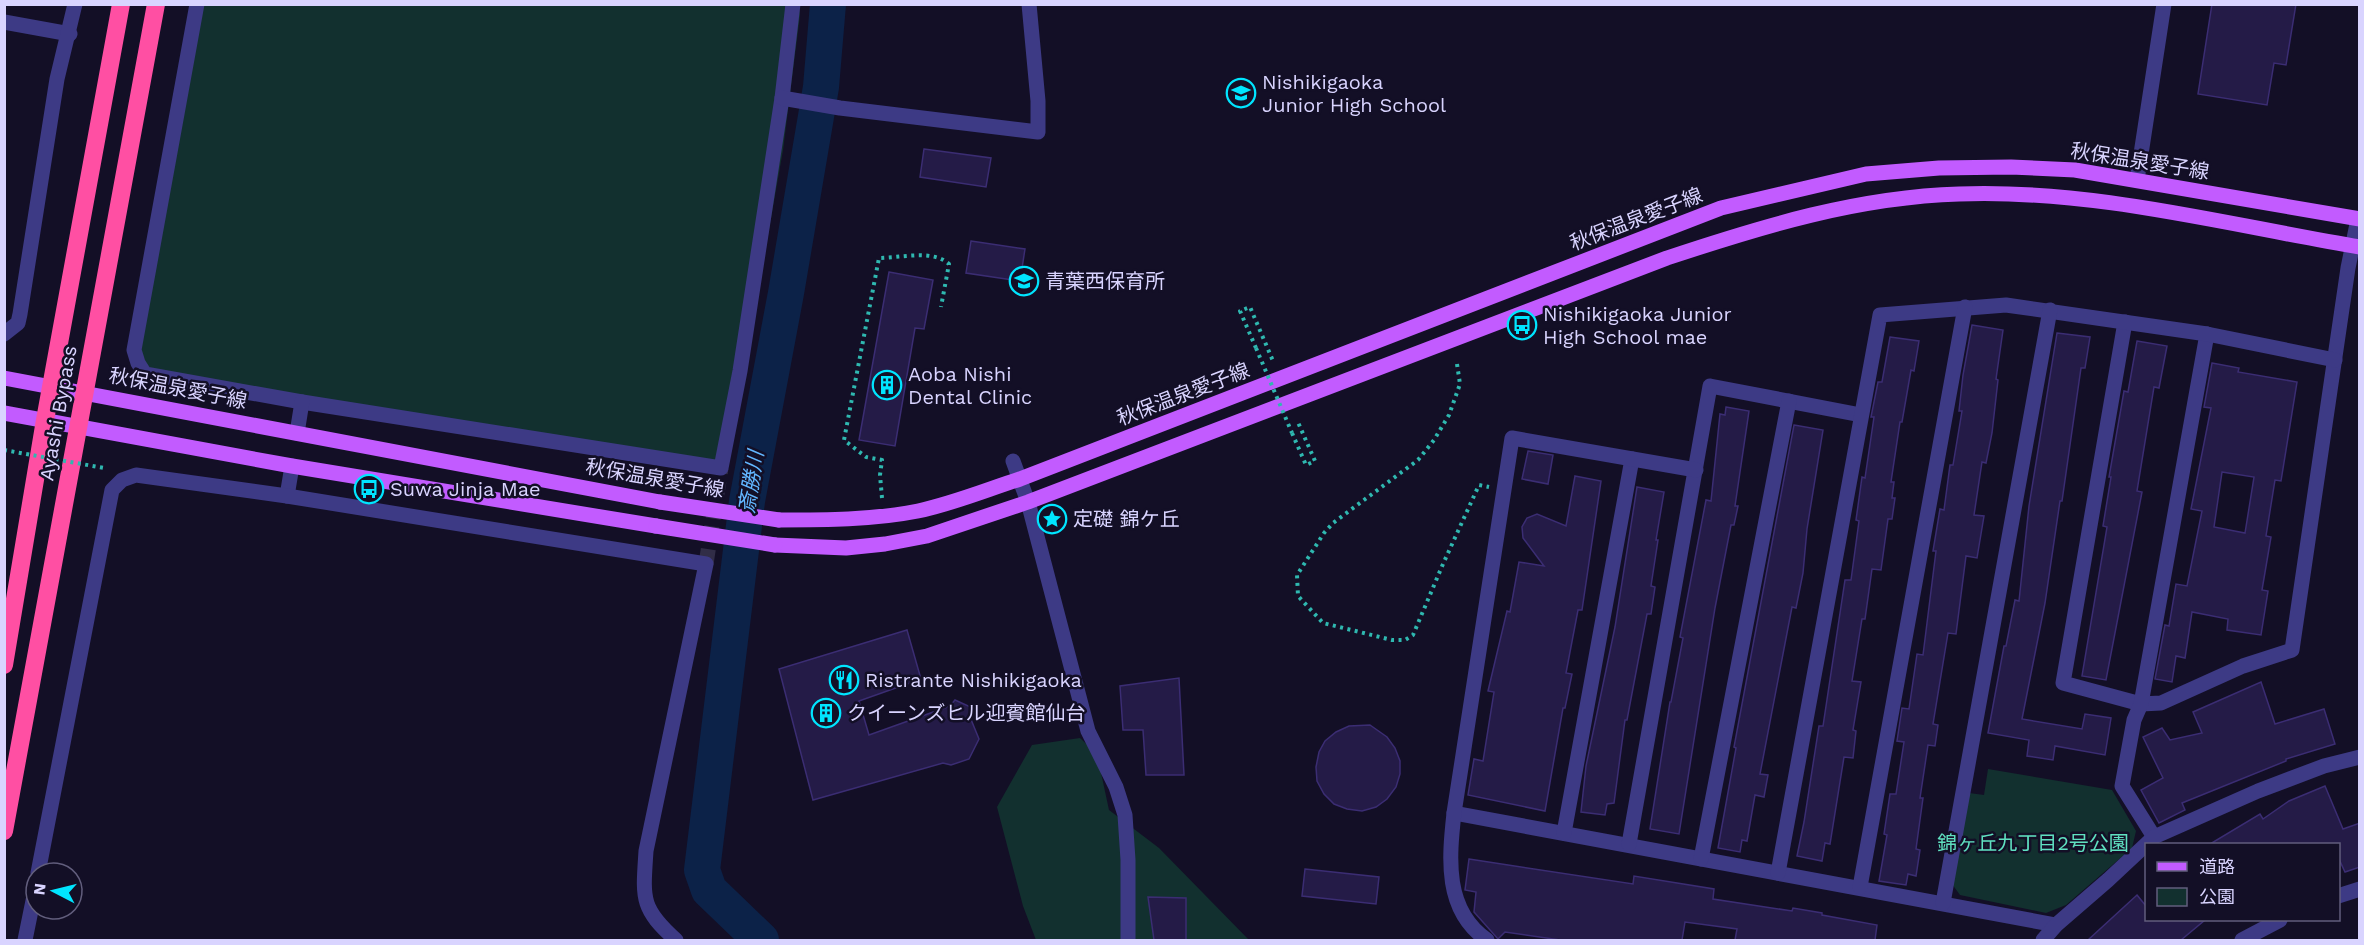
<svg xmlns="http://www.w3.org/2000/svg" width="2364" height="945" font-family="'Work Sans','Noto Sans JP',sans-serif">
<rect width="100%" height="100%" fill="#130f26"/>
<g fill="#12302f">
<path d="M 197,5 L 799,5 L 800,15 L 783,150 L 734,429 L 721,468 L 145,374 L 138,363 Z"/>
<path d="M 1080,738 L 1097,754 L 1109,810 L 1159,848 L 1249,940 L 1036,940 L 1023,906 L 997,807 L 1032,745 Z"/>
<path d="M 1988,769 L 2112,790 L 2136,831 L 2132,848 L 2066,905 L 2046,913 L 1960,895 L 1952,884 L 1969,793 L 1984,795 Z"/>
</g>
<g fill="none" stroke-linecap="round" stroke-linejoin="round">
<path stroke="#0c2248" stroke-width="36" d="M 761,940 L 709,890 L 702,870 L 747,501 L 786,293 L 821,87 L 828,4"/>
</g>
<g fill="#241b47" stroke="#3b2d73" stroke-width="1.5" fill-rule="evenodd">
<path d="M 2212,4 L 2296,4 L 2286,65 L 2274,63 L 2267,105 L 2198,94 Z"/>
<path d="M 924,149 L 991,158 L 986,187 L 920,177 Z"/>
<path d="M 971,241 L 1025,249 L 1020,281 L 966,273 Z"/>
<path d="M 889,272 L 933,280 L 924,329 L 915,328 L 895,446 L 859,440 Z"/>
<path d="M 1972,325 L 2003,330 L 1996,379 L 1998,380 L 1992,433 L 1986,463 L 1982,462 L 1974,515 L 1984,516 L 1977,558 L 1966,556 L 1956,634 L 1948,633 L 1933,724 L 1938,725 L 1935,746 L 1928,745 L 1920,798 L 1923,798 L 1916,849 L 1920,850 L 1916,876 L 1908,874 L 1906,885 L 1879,881 L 1887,835 L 1884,834 L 1890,794 L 1896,794 L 1904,742 L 1897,741 L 1902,708 L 1909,709 L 1917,654 L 1923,655 L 1936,551 L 1933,551 L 1940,509 L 1944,510 L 1950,465 L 1953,465 L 1962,411 L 1959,411 L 1963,375 Z"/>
<path d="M 2057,333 L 2090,337 L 2085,368 L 2081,368 L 2062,501 L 2060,501 L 2045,603 L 2022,719 L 2082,729 L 2085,714 L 2111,718 L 2105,755 L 2055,746 L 2053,760 L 2027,756 L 2029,740 L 1988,733 L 2004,646 L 2006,646 L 2015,600 L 2019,601 L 2029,506 Z"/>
<path d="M 1890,337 L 1919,341 L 1914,371 L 1911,370 L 1902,422 L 1900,422 L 1891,482 L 1894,482 L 1892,498 L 1895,498 L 1892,519 L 1888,519 L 1881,570 L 1872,569 L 1865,619 L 1862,619 L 1852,681 L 1861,682 L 1853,730 L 1856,731 L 1853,758 L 1844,757 L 1830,844 L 1825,843 L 1822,861 L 1797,856 L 1804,822 L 1819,726 L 1823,726 L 1845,580 L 1851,580 L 1859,521 L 1856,520 L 1862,477 L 1865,478 L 1874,417 L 1871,417 L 1878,382 L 1882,382 Z"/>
<path d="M 2137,341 L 2167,346 L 2159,388 L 2154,387 L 2137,491 L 2142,492 L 2106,680 L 2082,676 L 2107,527 L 2103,526 L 2111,477 L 2109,477 L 2124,391 L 2128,392 Z"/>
<path d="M 2212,363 L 2239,368 L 2238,372 L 2297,382 L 2281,481 L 2275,480 L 2266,536 L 2271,537 L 2262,590 L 2268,591 L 2261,635 L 2227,630 L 2228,619 L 2192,612 L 2185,658 L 2176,656 L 2172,682 L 2155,679 L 2165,625 L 2169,626 L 2176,584 L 2187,586 L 2202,511 L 2191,509 L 2211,408 L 2204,407 ZM 2222,472 L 2254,477 L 2245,533 L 2214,527 Z"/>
<path d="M 1726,407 L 1749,411 L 1735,506 L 1738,506 L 1734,525 L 1731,525 L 1715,608 L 1679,834 L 1650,829 L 1670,702 L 1671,702 L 1683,638 L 1680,637 L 1706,500 L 1711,501 L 1720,414 L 1725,415 Z"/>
<path d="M 1794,425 L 1823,430 L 1807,529 L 1803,573 L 1796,608 L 1792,607 L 1760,774 L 1768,775 L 1764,797 L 1755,795 L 1747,841 L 1742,840 L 1740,852 L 1718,848 L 1736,748 L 1734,747 Z"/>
<path d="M 1528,451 L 1553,455 L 1548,484 L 1522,479 Z"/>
<path d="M 1575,476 L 1601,481 L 1582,610 L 1578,610 L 1566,673 L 1572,674 L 1565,708 L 1563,708 L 1545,811 L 1468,795 L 1474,759 L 1483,761 L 1494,692 L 1488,691 L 1507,611 L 1510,612 L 1519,562 L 1544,566 L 1523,538 L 1522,527 L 1527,518 L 1537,514 L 1566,526 Z"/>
<path d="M 1637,487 L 1664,492 L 1656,540 L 1658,540 L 1651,586 L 1655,587 L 1651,614 L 1647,614 L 1627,720 L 1625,720 L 1614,803 L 1607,804 L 1605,815 L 1581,812 L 1586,766 L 1615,627 Z"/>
<path d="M 907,630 L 921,679 L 859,701 L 869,735 L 950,706 L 955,700 L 975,709 L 970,717 L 979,739 L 969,759 L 951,765 L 943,763 L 813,800 L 779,669 Z"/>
<path d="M 1179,678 L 1184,775 L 1146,775 L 1143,730 L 1123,730 L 1120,686 Z"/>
<path d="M 2261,682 L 2275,724 L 2324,709 L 2335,744 L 2286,759 L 2286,761 L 2182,803 L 2185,810 L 2159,823 L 2141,790 L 2163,778 L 2143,737 L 2162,728 L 2170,740 L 2202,733 L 2193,712 Z"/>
<path d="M 1370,725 L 1387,737 L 1395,748 L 1400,761 L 1400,774 L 1396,787 L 1387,799 L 1376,807 L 1362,811 L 1347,809 L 1334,804 L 1324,794 L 1317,781 L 1316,767 L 1319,752 L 1325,741 L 1336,732 L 1349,726 Z"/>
<path d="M 2325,786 L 2343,829 L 2360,823 L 2360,867 L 2345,872 L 2338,857 L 2338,844 L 2210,844 L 2260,814 L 2263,819 L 2289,801 Z"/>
<path d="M 1469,859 L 1633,884 L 1634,876 L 1714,889 L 1713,899 L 1792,911 L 1793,908 L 1822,913 L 1822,915 L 1877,925 L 1875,940 L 1735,940 L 1737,929 L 1685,922 L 1682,940 L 1560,940 L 1505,932 L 1498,939 L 1474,912 L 1476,892 L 1465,890 Z"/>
<path d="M 1305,869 L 1379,877 L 1376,904 L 1302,896 Z"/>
<path d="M 2137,895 L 2146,906 L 2146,920 L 2205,920 L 2181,940 L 2088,940 Z"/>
<path d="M 1148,897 L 1186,898 L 1186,940 L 1154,940 Z"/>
</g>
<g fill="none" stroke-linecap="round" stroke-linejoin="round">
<path stroke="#312d47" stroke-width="15" stroke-dasharray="15 8" stroke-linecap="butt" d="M 706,564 L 721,468"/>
<g stroke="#2fb8b0" stroke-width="4" stroke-dasharray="3 4.5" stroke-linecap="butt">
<path d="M 1256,348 L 1240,311 L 1250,307 L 1273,361"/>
<path d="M 1457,364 L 1460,384 L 1449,415 L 1434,440 L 1418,460 L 1333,523 L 1324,533 L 1297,575 L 1298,596 L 1323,623 L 1392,640 L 1405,640 L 1413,635 L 1443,564 L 1479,485 L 1489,487"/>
<path d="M 1292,433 L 1306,465 L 1315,461 L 1297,420"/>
<path d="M 882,498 L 880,475 L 882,460 L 866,457 L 844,440 L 879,258 C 900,258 933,249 949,264 L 941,307"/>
</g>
<g stroke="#3d3a85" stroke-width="15">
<path d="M 197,4 L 134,350 L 138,363 L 145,374 L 302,402 L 721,468 L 740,371 L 782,98 L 793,4"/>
<path d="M 4,22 L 70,34"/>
<path d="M 782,98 L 840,108 L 1038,132 L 1038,101 L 1029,4"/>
<path d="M 2137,180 L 2164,4"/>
<path d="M 2125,322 L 2063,683 L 2141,704 L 2161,703 L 2243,666 L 2292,650 L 2348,268 L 2358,219"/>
<path d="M 4,334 L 18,323 L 20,314 L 57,79 L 75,4"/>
<path d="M 297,433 L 302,402"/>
<path d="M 1013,461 L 1028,502 L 1088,731 L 1116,787 L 1125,815 L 1128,860 L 1128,940"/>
<path d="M 287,496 L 292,466"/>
<path d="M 1454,813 L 2056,925"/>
<path d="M 1564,833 L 1632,459"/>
<path d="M 2154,837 L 2122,786 L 2134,720 L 2141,704 L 2207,334"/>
<path d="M 1629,844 L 1710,386 L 1861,415"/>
<path d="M 1701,859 L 1789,401"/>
<path d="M 38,873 L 112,490 L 122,480 L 136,475 L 287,496 L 706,564 L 646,851 C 643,898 640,908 676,940"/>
<path d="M 1778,873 L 1880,315 L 2006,305 L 2207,334 L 2335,360"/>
<path d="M 1860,887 L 1965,307"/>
<path d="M 2338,896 L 2360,889"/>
<path d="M 1943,903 L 2050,310"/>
<path d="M 25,940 L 36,886"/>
<path d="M 1487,940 C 1444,910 1449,859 1454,813 L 1512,438 L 1696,470"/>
<path d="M 2043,940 L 2056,925 L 2108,880 L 2154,837 L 2258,791 L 2324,766 L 2360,757"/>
<path d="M 2242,940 L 2280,920"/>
</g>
<g stroke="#c25bff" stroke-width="15">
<path d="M 4,378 L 660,502"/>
<path d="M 4,413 L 292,466 L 656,526"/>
<path d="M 779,520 C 824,520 873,520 918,511 C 952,504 986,490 1020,479 L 1721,208 L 1866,174 L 1939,168 L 2011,167 L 2075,170 L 2360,219"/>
<path d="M 775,545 L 846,548 L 885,544 L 927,536 L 1028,502 L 1667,258 C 1763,226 1858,197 1959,194 C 2095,189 2227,225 2360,247"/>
</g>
<g stroke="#ff4fa3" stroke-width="18">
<path d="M 4,665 L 45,420 L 121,4"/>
<path d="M 4,831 L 156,4"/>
</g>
<g stroke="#2fb8b0" stroke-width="4" stroke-dasharray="3 4.5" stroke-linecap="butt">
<path d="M 1256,348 L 1292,433"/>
<path d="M 4,450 L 104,468"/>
</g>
<g stroke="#c25bff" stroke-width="15">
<path d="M 660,502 L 779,520"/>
<path d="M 656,526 L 775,545"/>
</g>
</g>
<defs>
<g id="school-ring" transform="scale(1.5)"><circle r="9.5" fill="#130f26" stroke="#00e5ff" stroke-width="1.5"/><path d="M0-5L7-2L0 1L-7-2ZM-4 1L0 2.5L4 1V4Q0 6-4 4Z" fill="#00e5ff"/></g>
<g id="bus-ring" transform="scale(1.5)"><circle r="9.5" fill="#130f26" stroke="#00e5ff" stroke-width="1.5"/><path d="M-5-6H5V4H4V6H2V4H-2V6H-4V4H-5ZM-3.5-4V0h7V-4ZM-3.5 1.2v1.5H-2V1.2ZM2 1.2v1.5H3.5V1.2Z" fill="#00e5ff"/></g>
<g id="building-ring" transform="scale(1.5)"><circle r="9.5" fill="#130f26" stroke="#00e5ff" stroke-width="1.5"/><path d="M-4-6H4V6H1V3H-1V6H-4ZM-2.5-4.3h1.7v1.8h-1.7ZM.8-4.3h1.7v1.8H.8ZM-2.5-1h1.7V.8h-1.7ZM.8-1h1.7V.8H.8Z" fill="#00e5ff"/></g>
<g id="sight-ring" transform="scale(1.5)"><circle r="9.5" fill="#130f26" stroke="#00e5ff" stroke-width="1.5"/><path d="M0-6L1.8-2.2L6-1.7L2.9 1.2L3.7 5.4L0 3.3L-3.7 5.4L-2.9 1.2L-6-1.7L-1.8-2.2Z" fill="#00e5ff"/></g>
<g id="restaurant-ring" transform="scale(1.5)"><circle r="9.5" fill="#130f26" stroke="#00e5ff" stroke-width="1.5"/><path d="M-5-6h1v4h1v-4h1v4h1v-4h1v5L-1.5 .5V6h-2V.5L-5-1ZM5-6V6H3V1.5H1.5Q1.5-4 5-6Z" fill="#00e5ff"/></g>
</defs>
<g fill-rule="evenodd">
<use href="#school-ring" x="1241" y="93"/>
<use href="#school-ring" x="1024" y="281"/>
<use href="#bus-ring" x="1522" y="325"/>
<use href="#building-ring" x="887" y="385"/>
<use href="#bus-ring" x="369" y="489"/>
<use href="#sight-ring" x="1052" y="519"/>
<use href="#restaurant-ring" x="844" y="680"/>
<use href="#building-ring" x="826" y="713"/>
</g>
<g text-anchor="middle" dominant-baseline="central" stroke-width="5" stroke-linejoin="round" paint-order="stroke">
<g font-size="20" fill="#d9d4ff" stroke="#130f26" text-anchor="start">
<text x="1262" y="82">Nishikigaoka<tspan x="1262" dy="23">Junior High School</tspan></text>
<text x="1045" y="281">青葉西保育所</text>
<text x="1543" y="314">Nishikigaoka Junior<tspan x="1543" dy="23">High School mae</tspan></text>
<text x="908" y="374">Aoba Nishi<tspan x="908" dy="23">Dental Clinic</tspan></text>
<text x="390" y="489">Suwa Jinja Mae</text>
<text x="1073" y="519">定礎 錦ケ丘</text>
<text x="865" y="680">Ristrante Nishikigaoka</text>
<text x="847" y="713">クイーンズヒル迎賓館仙台</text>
</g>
<g font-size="20" fill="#d9d4ff" stroke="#130f26">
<text transform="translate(2140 161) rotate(9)">秋保温泉愛子線</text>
<text transform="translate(1636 219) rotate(-21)">秋保温泉愛子線</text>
<text transform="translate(178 388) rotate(11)">秋保温泉愛子線</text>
<text transform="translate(1183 394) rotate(-21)">秋保温泉愛子線</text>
<text transform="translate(58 413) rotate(-80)">Ayashi Bypass</text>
<text transform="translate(655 478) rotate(10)">秋保温泉愛子線</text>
</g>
<g font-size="20" fill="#5fe0c0" stroke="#130f26">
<text x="2033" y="843">錦ヶ丘九丁目2号公園</text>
</g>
<g font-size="21" font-style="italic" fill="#62b6ff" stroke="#130f26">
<text transform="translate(751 482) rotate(-81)">斎勝川</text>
</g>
</g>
<rect width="2364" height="945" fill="none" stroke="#d9d4ff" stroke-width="12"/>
<rect x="2145" y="843" width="195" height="78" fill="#130f26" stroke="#625e7d" stroke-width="1.5"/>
<rect x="2157" y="862" width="30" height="9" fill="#c25bff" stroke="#625e7d" stroke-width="1.5"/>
<text x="2199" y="873" font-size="18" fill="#d9d4ff">道路</text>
<rect x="2157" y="888" width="30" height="18" fill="#12302f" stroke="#625e7d" stroke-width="1.5"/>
<text x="2199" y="903" font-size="18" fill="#d9d4ff">公園</text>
<g transform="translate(54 891) rotate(277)"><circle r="28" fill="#130f26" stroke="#625e7d" stroke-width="1.5"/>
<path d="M0-4.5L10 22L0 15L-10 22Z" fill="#00e5ff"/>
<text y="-9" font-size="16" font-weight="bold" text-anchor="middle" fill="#d9d4ff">N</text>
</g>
</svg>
